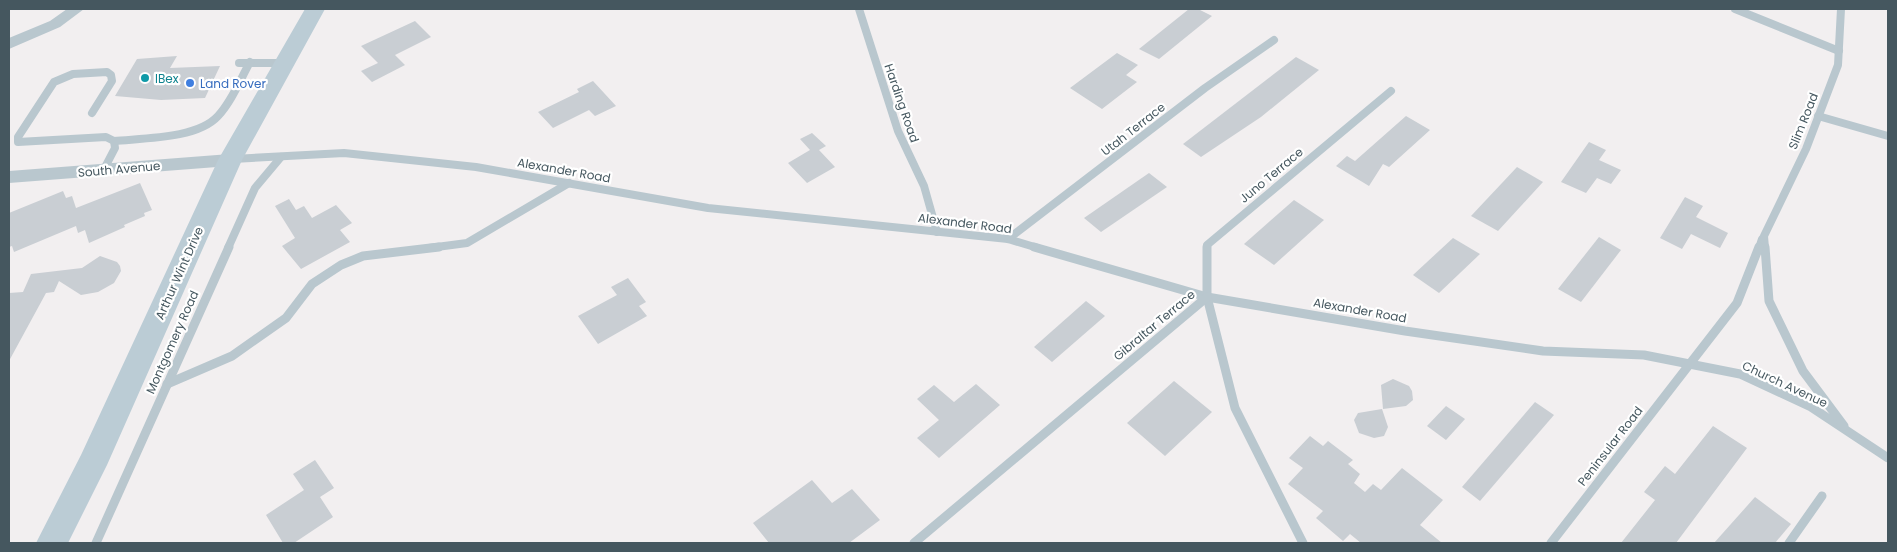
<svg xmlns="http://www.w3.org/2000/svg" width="1897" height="552" font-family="Poppins,sans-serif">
<rect width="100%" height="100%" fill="#f2eff0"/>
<g fill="#c9ced3">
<path d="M 1189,9 L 1198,9 L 1212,16 L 1159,59 L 1139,49 Z"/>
<path d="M 415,21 L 431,37 L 395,55 L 405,65 L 372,82 L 361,71 L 378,63 L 361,46 Z"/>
<path d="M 1117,53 L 1138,65 L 1126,75 L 1137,82 L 1102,109 L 1070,88 Z"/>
<path d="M 177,56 L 170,68 L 220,66 L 205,98 L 161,100 L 115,96 L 137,59 Z"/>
<path d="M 1296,57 L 1319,70 L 1261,117 L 1201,157 L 1183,144 Z"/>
<path d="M 593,81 L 616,106 L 595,116 L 589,110 L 553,128 L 538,112 L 579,92 L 577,89 Z"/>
<path d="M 1406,116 L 1430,130 L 1389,167 L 1383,164 L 1369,186 L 1336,166 L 1347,156 L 1355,161 Z"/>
<path d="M 812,133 L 826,146 L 819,150 L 835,167 L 807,183 L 788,163 L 810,150 L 800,139 Z"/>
<path d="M 1589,142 L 1606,150 L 1599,160 L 1621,170 L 1611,184 L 1597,178 L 1586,193 L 1561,182 Z"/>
<path d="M 1517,167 L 1543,182 L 1498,231 L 1471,216 Z"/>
<path d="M 1149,173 L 1167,187 L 1101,232 L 1084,218 Z"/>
<path d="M 140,183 L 152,210 L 144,213 L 145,216 L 124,225 L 125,227 L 89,243 L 85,230 L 78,233 L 76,226 L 14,252 L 12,246 L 9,247 L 9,213 L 63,191 L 66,198 L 72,196 L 76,208 Z"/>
<path d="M 1685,197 L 1703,206 L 1696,217 L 1728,233 L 1720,248 L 1691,234 L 1682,249 L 1660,238 Z"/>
<path d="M 289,199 L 296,210 L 304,206 L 312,218 L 336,205 L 352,223 L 340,230 L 350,242 L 301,269 L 282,246 L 295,238 L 275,206 Z"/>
<path d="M 1294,200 L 1324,220 L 1274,265 L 1244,244 Z"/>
<path d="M 1599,237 L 1621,250 L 1581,302 L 1558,289 Z"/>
<path d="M 1453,238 L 1480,254 L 1439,293 L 1413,275 Z"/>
<path d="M 100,256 L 117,262 L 120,266 L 121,271 L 114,283 L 98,292 L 81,295 L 59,281 L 54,292 L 46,293 L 9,361 L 9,293 L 23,292 L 31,274 L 82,268 Z"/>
<path d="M 628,278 L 646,302 L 639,306 L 647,316 L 598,344 L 578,316 L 617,295 L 611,287 Z"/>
<path d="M 1086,301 L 1105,316 L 1052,362 L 1034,347 Z"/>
<path d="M 1393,379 L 1409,386 L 1412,391 L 1413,400 L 1406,406 L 1383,409 L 1381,385 Z"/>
<path d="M 1174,381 L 1212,412 L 1165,456 L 1127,423 Z"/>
<path d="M 976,384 L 1000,405 L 939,458 L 917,438 L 939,420 L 917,399 L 934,385 L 954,402 Z"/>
<path d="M 1535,402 L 1554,415 L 1480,501 L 1462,487 Z"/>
<path d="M 1446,406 L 1465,419 L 1446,440 L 1427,426 Z"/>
<path d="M 1382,409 L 1388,427 L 1384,436 L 1374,438 L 1359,433 L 1354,420 L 1358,413 Z"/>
<path d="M 1713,426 L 1747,448 L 1676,543 L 1621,543 L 1655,500 L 1644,492 L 1665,466 L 1675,474 Z"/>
<path d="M 1310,436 L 1323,446 L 1328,441 L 1353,460 L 1348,464 L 1360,474 L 1354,483 L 1365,492 L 1373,484 L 1381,490 L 1402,468 L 1443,500 L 1420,525 L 1442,543 L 1361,543 L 1350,534 L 1343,541 L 1316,518 L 1323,511 L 1288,484 L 1303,468 L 1289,458 Z"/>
<path d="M 315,460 L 334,488 L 320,497 L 333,517 L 294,543 L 283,543 L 266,515 L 304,490 L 293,474 Z"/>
<path d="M 812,480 L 832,503 L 852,489 L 880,520 L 849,543 L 769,543 L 753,523 Z"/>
<path d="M 1755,497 L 1791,524 L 1775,543 L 1714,543 Z"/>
</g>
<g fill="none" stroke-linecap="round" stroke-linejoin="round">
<g stroke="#b9c7ce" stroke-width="8">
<path d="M 859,9 L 898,131 L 924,186 L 937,232"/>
<path d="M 1735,9 L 1839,51"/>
<path d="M 239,63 L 284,63"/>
<path d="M 92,113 L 112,81 L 111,75 L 107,72 L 73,74 L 54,82 L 18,137 L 18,142 L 106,137 L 114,141 L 115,148 L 103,171"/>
<path d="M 1818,116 L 1888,136"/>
<path d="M 114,141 C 144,138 197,139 218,116 C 232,101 240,80 250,62"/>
<path d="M 233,159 L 344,153 L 476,167 L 708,208 L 1008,239 L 1038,248"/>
<path d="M 1008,239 L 1205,88 L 1274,40"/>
<path d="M 228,248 L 255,188 L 281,157"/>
<path d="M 429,248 L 467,243 L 569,183"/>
<path d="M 1207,248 L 1207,245 L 1391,91"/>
<path d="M 1759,248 L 1762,239"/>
<path d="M 1765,248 L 1764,236 L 1806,149 L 1838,65 L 1841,9"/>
</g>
<g stroke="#b9c7ce" stroke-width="9">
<path d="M 1034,247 L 1207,297 L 1405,331 L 1543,351 L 1644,355 L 1740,374 L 1811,407 L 1888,458"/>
<path d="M 1207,247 L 1207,297 L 1235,408 L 1303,543"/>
<path d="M 1765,247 L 1769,301 L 1803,371 L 1844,426"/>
<path d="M 167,384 L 232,356 L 286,318 L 312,284 L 341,265 L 363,256 L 439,247"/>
<path d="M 96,543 L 229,247"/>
<path d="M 914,543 L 1207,297"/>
<path d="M 1551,543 L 1737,303 L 1759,247"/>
<path d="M 1789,543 L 1822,496"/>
</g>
<g fill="#b9c7ce" fill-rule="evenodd">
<path d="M 67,9 L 84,9 L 60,27 L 9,49 L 9,38 L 50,21 Z"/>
<path d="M 230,154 L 236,156 L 239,160 L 236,164 L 230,166 L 9,183 L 9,171 Z"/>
</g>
<path fill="#bbccd5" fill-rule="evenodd" d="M 305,9 L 325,9 L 242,160 L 107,465 L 68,543 L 36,543 L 81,455 L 218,160 Z"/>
</g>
<circle fill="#0f9aa8" stroke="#fff" stroke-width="2" cx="145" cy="78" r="5"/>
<circle fill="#3f7fe0" stroke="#fff" stroke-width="2" cx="190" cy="83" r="5"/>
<g text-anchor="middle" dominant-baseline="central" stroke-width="4.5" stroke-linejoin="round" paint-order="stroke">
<g font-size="12" fill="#0d838f" stroke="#fff" text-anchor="start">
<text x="155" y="78">IBex</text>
</g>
<g font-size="12" fill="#366cbe" stroke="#fff" text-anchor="start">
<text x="200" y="83">Land Rover</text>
</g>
<g font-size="12" fill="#45575f" stroke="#fff">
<text transform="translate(902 103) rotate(71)">Harding Road</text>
<text transform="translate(1803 121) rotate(-68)">Slim Road</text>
<text transform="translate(1133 129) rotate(-38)">Utah Terrace</text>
<text transform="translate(119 169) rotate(-5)">South Avenue</text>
<text transform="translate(564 170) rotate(10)">Alexander Road</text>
<text transform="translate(1271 175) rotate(-40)">Juno Terrace</text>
<text transform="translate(965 223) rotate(7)">Alexander Road</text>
<text transform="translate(179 273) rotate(-66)">Arthur Wint Drive</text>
<text transform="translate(1360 310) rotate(10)">Alexander Road</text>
<text transform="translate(1154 325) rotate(-40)">Gibraltar Terrace</text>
<text transform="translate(172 342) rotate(-66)">Montgomery Road</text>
<text transform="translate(1785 384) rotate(25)">Church Avenue</text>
<text transform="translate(1610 446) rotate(-52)">Peninsular Road</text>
</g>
</g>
<rect width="1897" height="552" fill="none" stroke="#45575f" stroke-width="20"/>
</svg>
